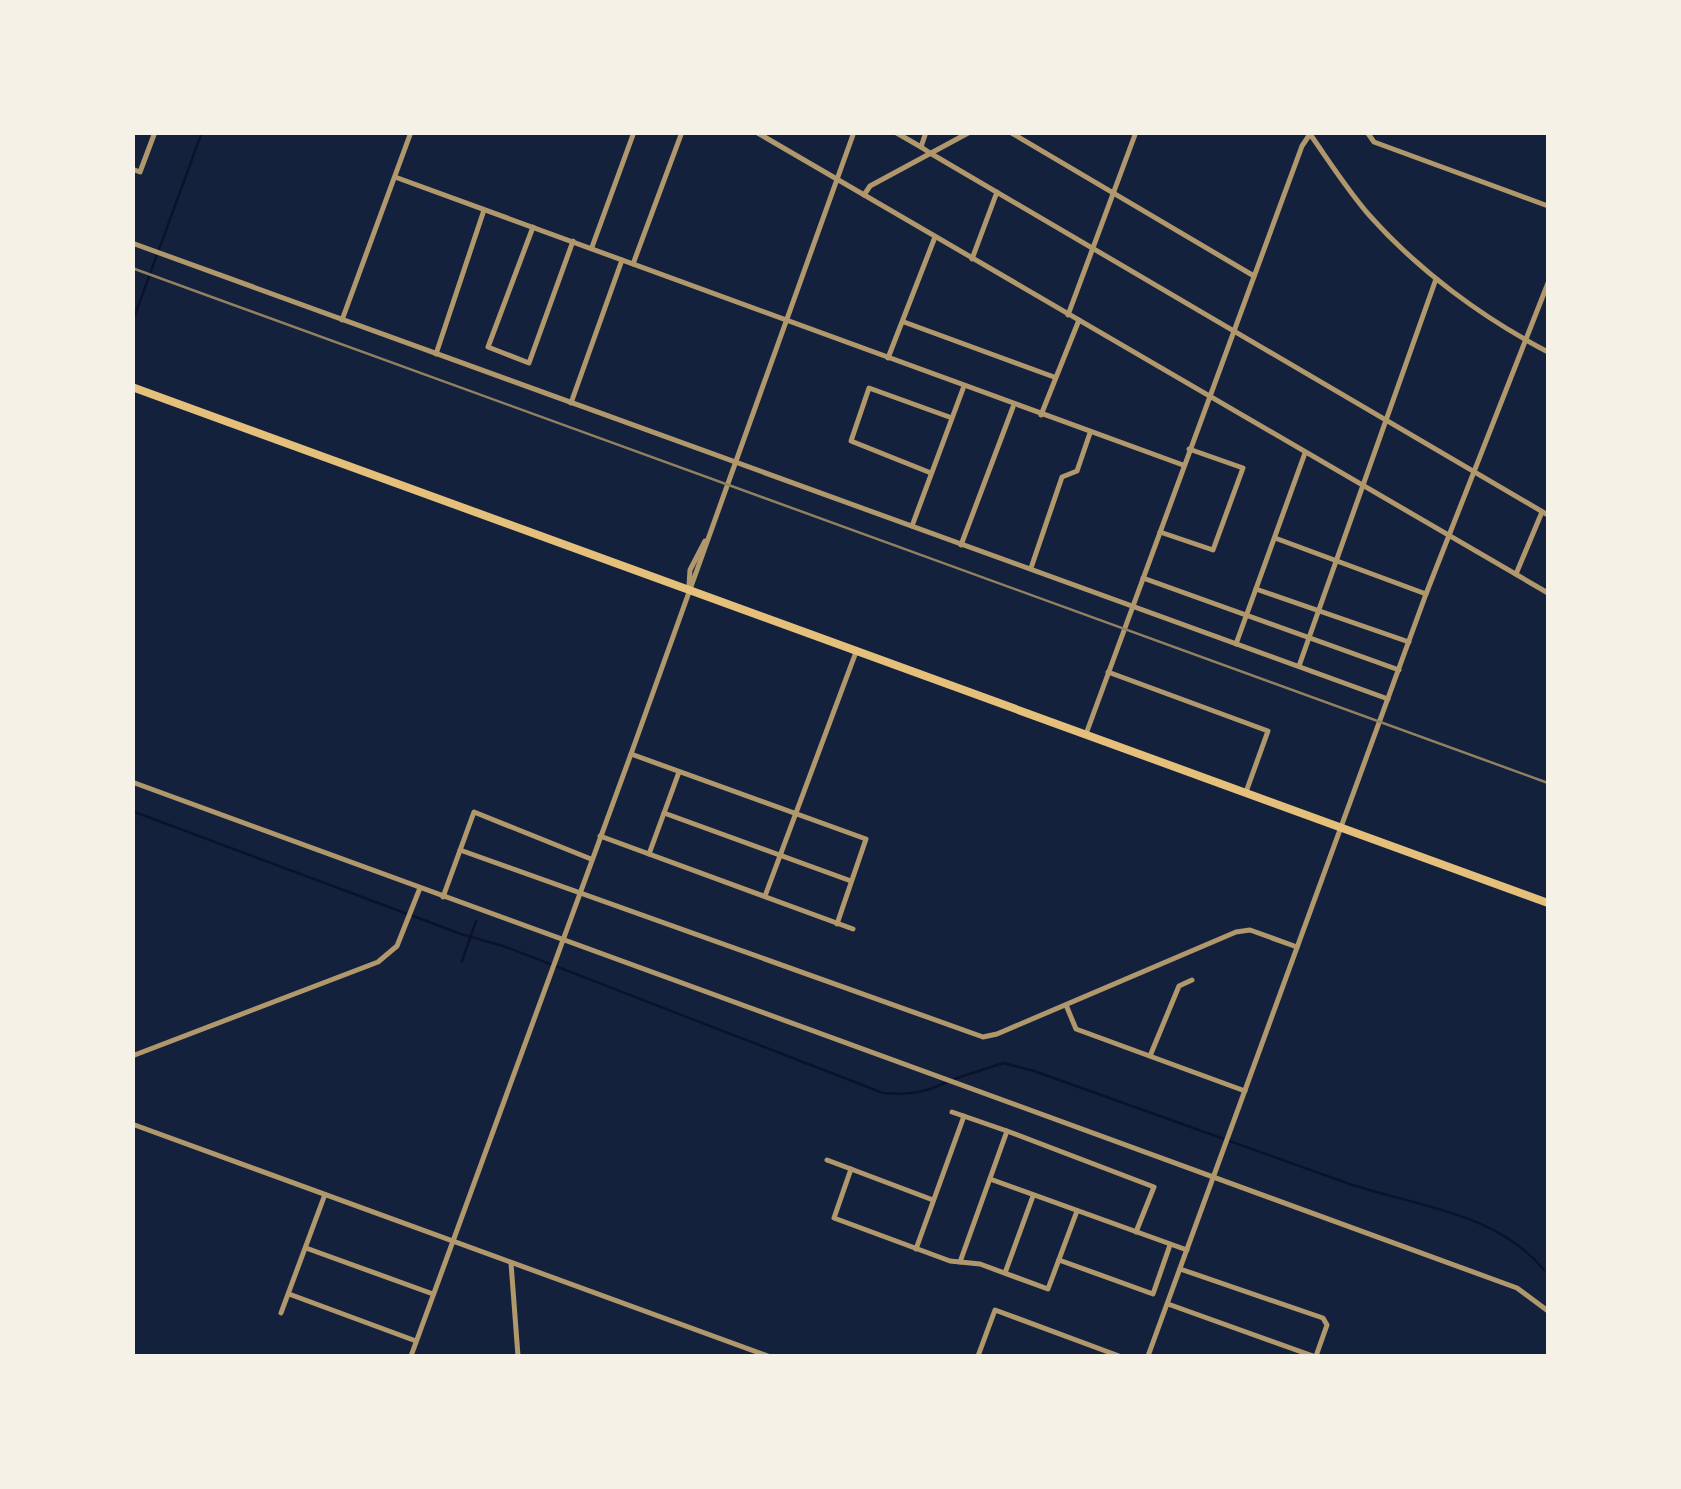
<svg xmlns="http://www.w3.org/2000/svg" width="1681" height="1489" font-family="'Crimson Pro',serif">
<rect width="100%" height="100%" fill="#14213d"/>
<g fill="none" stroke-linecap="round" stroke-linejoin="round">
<g stroke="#0b132b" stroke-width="2.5">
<path d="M 132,323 L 202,132"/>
<path d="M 132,811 L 461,934 L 506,947 L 883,1093 C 908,1095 924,1093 947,1082"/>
<path d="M 462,961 L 476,921"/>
<path d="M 954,1079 L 1003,1063 L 1034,1071 C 1137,1108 1241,1145 1344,1182 C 1412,1206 1496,1211 1544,1270"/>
</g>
<g stroke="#b1986c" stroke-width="5">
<path d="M 895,132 L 921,147"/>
<path d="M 926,132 L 921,147 L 930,153 L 1548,515"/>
<path d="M 1010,132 L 1254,276"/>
<path d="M 1367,132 L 1374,142 L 1548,206"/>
<path d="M 1310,134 C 1329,161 1348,191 1370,216 C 1419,271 1483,318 1548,352"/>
<path d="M 132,169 L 140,172 L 155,132"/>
<path d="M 395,177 L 1183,465"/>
<path d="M 864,195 L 870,186 L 970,132"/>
<path d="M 533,227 L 488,347 L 529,363 L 573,241"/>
<path d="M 132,243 L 1388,699"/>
<path d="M 592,247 L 634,132"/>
<path d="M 972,259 L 997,192"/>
<path d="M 633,264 L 682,132"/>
<path d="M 1068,315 L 1136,132"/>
<path d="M 342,320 L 411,132"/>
<path d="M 904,322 L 1054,377"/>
<path d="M 436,354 L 484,210"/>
<path d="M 888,358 L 935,237"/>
<path d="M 571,403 L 622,260"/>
<path d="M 1041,415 L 1079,320"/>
<path d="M 931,473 L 851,441 L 869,388 L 952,418"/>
<path d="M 912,526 L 964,386"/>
<path d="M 1160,532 L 1213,550 L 1243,468 L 1189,449"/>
<path d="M 1275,538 L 1426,594"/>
<path d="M 961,545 L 1013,407"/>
<path d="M 1031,568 L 1062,477 L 1077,471 L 1090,433"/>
<path d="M 1516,574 L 1542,512"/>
<path d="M 1143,578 L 1399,670"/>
<path d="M 1256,589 L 1409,642"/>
<path d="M 1236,644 L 1305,453"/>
<path d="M 1299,666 L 1436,279"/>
<path d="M 1108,672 L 1268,731 L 1246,792"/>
<path d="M 1086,734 L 1302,146 L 1310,134"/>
<path d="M 631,754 L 866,839 L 837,924"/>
<path d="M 664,813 L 851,881"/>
<path d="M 600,836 L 853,929"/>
<path d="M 460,850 L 983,1037 L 997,1034 L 1236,932 L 1250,930 L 1297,947"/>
<path d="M 649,854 L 679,772"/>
<path d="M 765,896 L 856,652"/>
<path d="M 443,897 L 474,812 L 591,859"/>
<path d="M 1066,1005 L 1076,1029 L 1245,1091"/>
<path d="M 132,1056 L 378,962 L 397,946 L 420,888"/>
<path d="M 1150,1056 L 1179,986 L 1192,980"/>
<path d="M 952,1112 L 1007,1131 L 960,1262"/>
<path d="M 132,1124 L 768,1356"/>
<path d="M 1007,1131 L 1154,1187 L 1136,1232"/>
<path d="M 827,1160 L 851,1169"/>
<path d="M 990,1179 L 1187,1250"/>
<path d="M 933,1200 L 851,1169 L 834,1218 L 950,1261 L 980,1264 L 1048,1289 L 1077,1211"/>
<path d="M 306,1248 L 433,1294"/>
<path d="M 916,1249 L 964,1116"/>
<path d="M 1059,1260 L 1153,1294 L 1170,1245"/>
<path d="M 511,1263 L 518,1356"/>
<path d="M 1180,1269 L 1323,1318 L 1327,1325 L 1316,1356"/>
<path d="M 1005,1273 L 1033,1196"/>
<path d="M 289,1294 L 416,1341"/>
<path d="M 1168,1304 L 1313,1356"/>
<path d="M 281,1313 L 324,1197"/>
<path d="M 978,1356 L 995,1310 L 1119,1356"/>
</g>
<g stroke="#b1986c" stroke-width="5">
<path d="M 756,132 L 1548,593"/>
<path d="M 689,586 L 690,570 L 705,541"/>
<path d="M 132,782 L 1517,1288 L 1548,1311"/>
<path d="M 411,1356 L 631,754 L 854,132"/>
<path d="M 1148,1356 L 1426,594 L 1548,283"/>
</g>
<path stroke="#e5c07b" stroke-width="8" d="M 132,387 L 1548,903"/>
<path stroke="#918062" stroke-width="2.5" d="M 132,268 L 1548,783"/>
</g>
<rect width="1681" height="1489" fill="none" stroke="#f6f1e7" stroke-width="270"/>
</svg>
